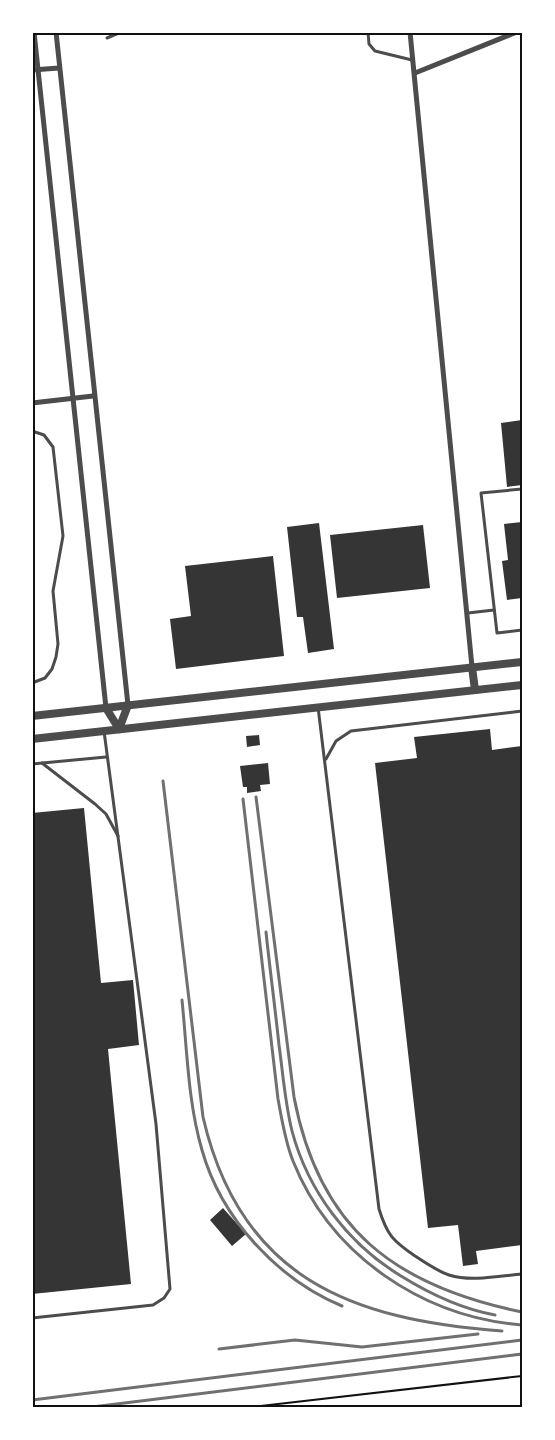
<svg xmlns="http://www.w3.org/2000/svg" width="555" height="1440" font-family="'Sofia Sans Condensed',sans-serif">
<rect width="100%" height="100%" fill="#fff"/>
<g fill="#353535">
<path d="M 522,420 L 522,485 L 507,487 L 501,423 Z"/>
<path d="M 522,522 L 522,598 L 507,600 L 502,561 L 508,560 L 504,524 Z"/>
<path d="M 319,523 L 334,649 L 308,653 L 303,617 L 297,617 L 287,527 Z"/>
<path d="M 423,525 L 430,588 L 337,598 L 330,535 Z"/>
<path d="M 273,556 L 284,656 L 176,669 L 170,619 L 191,616 L 185,566 Z"/>
<path d="M 490,729 L 492,750 L 522,746 L 522,1245 L 476,1251 L 478,1264 L 463,1266 L 458,1225 L 428,1228 L 375,763 L 417,758 L 414,737 Z"/>
<path d="M 259,735 L 260,745 L 247,747 L 246,736 Z"/>
<path d="M 268,763 L 270,784 L 260,785 L 261,791 L 247,793 L 247,787 L 243,787 L 240,766 Z"/>
<path d="M 84,808 L 101,983 L 133,980 L 139,1045 L 108,1049 L 131,1284 L 32,1294 L 32,813 Z"/>
<path d="M 223,1208 L 246,1234 L 232,1246 L 210,1220 Z"/>
</g>
<g fill="none" stroke-linecap="round" stroke-linejoin="round">
<path stroke="#111" stroke-width="2" d="M 244,1408 L 522,1376"/>
<g stroke="#4c4c4c" stroke-width="3">
<path d="M 368,32 L 369,44 L 375,51 L 412,60"/>
<path d="M 107,38 L 121,32"/>
<path d="M 32,431 L 44,435 L 53,447 L 63,536 L 53,591 L 58,644 L 56,657 L 52,669 L 45,678 L 32,683"/>
<path d="M 522,489 L 481,493 L 497,633 L 522,630"/>
<path d="M 468,613 L 494,610"/>
<path d="M 318,707 L 379,1209 C 387,1235 393,1241 415,1256 C 426,1263 437,1271 449,1275 C 471,1282 500,1276 522,1274"/>
<path d="M 326,759 L 336,741 L 351,731 L 522,711"/>
<path d="M 42,763 L 95,804 L 106,814 L 118,836"/>
<path d="M 32,764 L 106,757"/>
<path d="M 32,1318 L 153,1305 L 164,1298 L 170,1289 L 156,1124 L 104,731"/>
</g>
<g stroke="#4c4c4c" stroke-width="5">
<path d="M 34,32 L 106,708"/>
<path d="M 56,32 L 128,705"/>
<path d="M 410,32 L 472,667"/>
<path d="M 32,70 L 59,68"/>
<path d="M 415,73 L 517,32"/>
<path d="M 32,403 L 93,396"/>
</g>
<g stroke="#4c4c4c" stroke-width="8">
<path d="M 472,667 L 475,690"/>
<path d="M 106,708 L 119,729"/>
<path d="M 32,716 L 522,662"/>
<path d="M 119,729 L 128,705"/>
<path d="M 32,739 L 522,685"/>
</g>
<g stroke="#707070" stroke-width="3">
<path d="M 163,781 L 203,1117 C 240,1278 351,1320 502,1331"/>
<path d="M 256,797 L 294,1097 C 319,1229 395,1286 522,1312"/>
<path d="M 243,799 L 278,1099 C 282,1120 285,1141 293,1161 C 331,1256 423,1317 522,1325"/>
<path d="M 266,932 C 270,970 275,1007 279,1045 C 283,1074 285,1103 292,1131 C 308,1191 348,1244 401,1276 C 430,1294 462,1309 495,1315"/>
<path d="M 182,1000 C 187,1049 188,1103 202,1150 C 221,1218 277,1279 342,1306"/>
<path d="M 219,1349 L 295,1340 L 362,1347 L 478,1334"/>
<path d="M 32,1400 L 522,1340"/>
<path d="M 84,1408 L 522,1354"/>
</g>
</g>
<rect width="555" height="1440" fill="none" stroke="#ffffff" stroke-width="68"/>
<rect x="34" y="34" width="487" height="1372" fill="none" stroke="#111" stroke-width="2"/>
</svg>
